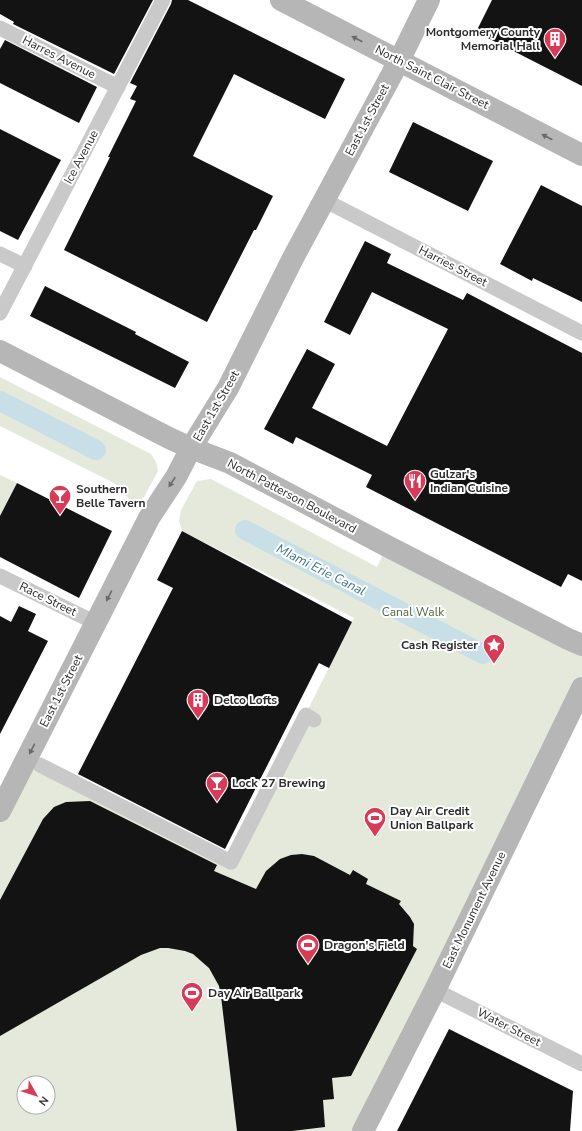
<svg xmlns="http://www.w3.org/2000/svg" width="582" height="1131" font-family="'Nunito Sans',sans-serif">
<rect width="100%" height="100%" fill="#fff"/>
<g fill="#e4e9db" fill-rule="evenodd">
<path d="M 0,377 L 151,454 L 156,462 L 158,471 L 144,497 L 136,503 L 128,498 L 119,487 L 112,482 L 0,426 Z"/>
<path d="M 0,475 L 17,483 L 0,516 Z"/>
<path d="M 211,479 L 377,567 L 387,546 L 582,643 L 582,688 L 360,1131 L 0,1131 L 0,813 L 27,762 L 231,862 L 354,618 L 182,531 L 179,521 L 181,510 L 197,481 ZM 24,1083 L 48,1083 L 48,1107 L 24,1107 Z"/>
</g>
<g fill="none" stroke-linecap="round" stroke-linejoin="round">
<g stroke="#c8dfe8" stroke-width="20">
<path d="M 0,401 L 96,450"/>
<path d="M 245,530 L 483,654"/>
</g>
</g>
<g fill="#131313">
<path d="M 0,0 L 153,0 L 114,74 L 13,24 L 14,22 L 0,14 Z"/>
<path d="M 172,0 L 188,0 L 345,79 L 325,119 L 234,74 L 193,156 L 273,196 L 256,230 L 254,230 L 207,322 L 64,250 L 110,157 L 108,157 L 136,101 L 130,99 L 137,86 L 130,83 L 171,4 Z"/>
<path d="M 492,0 L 582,0 L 582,86 L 476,32 Z"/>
<path d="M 5,40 L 97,87 L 79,123 L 0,83 L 0,49 Z"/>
<path d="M 413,122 L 493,161 L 468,211 L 389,172 Z"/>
<path d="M 0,129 L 61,160 L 18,240 L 0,231 Z"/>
<path d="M 541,185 L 582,206 L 582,302 L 533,278 L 532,281 L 500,264 Z"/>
<path d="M 365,241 L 391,254 L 387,263 L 463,300 L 467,293 L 582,353 L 582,581 L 568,574 L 561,587 L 366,487 L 372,475 L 296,437 L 293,444 L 264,429 L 307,349 L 335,364 L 312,408 L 387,446 L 448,329 L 372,292 L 350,335 L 324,322 Z"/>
<path d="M 45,286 L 136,332 L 135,334 L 189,362 L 175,388 L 30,316 Z"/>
<path d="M 17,483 L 112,531 L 79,598 L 0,557 L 0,516 Z"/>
<path d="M 182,531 L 352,622 L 329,668 L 319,663 L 225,849 L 78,774 L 173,588 L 157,580 Z"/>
<path d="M 19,606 L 36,614 L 28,631 L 48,641 L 0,734 L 0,616 L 11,622 Z"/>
<path d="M 90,801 L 217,865 L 214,871 L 256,889 L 266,871 L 280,859 L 291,855 L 302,854 L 314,856 L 350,875 L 353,870 L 368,879 L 366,884 L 401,901 L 399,904 L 410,917 L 414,924 L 413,946 L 417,949 L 351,1076 L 332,1078 L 334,1099 L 323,1100 L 325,1127 L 292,1131 L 237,1131 L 221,996 L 219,986 L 209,968 L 193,954 L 185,951 L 168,948 L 160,948 L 141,955 L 0,1036 L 0,900 L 43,819 L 54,807 L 66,802 Z"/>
<path d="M 449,1029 L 573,1091 L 570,1131 L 397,1131 Z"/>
</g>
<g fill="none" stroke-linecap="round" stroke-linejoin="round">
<g stroke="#c9c9c9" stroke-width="15">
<path d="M 0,28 L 118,87"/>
<path d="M 324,200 L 582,333"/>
<path d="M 0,254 L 25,266"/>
<path d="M 0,313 L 163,0"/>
<path d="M 0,576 L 96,623"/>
<path d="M 40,765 L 231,862 L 306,715 L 314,720"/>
<path d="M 435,990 L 582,1064"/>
</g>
<g stroke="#b6b6b6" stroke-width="22">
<path d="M 281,0 L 582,155"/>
<path d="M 0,351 L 169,438 L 191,448 L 230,463 L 387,546 L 568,639 L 582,645"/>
<path d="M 0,811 L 149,518 L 176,477 L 191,448 L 228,388 L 293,258 L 399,61 L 429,0"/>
<path d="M 363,1131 L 435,990 L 582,688"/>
</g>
</g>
<defs><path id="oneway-solid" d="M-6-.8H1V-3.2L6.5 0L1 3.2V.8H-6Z"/></defs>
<g fill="#6a6a6a">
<use href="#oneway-solid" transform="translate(357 39) rotate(-153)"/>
<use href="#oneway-solid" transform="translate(547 137) rotate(-152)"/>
<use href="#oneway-solid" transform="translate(172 482) rotate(123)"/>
<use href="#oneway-solid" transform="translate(109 596) rotate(117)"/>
<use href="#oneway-solid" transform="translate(32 749) rotate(117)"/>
</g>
<defs>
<g id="building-pin" transform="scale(1.15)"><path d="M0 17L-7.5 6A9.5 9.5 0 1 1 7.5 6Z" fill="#d73b57" stroke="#fff"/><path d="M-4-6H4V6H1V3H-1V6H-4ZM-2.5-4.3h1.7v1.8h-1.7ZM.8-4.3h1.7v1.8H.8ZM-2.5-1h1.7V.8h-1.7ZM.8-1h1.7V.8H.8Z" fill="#fff"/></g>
<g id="restaurant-pin" transform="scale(1.15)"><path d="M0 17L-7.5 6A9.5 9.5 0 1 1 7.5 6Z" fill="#d73b57" stroke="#fff"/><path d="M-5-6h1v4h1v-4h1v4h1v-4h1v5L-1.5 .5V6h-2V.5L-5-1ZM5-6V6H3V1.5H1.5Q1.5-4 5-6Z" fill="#fff"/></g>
<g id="bar-pin" transform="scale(1.15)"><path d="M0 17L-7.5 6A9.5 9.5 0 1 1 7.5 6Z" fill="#d73b57" stroke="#fff"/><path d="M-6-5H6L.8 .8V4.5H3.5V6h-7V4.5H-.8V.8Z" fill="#fff"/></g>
<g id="sight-pin" transform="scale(1.15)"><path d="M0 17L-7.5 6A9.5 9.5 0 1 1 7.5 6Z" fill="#d73b57" stroke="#fff"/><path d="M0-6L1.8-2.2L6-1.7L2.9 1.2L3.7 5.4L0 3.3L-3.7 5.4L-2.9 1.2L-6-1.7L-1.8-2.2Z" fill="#fff"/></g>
<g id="stadium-pin" transform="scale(1.15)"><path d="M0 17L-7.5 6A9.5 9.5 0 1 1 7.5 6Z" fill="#d73b57" stroke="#fff"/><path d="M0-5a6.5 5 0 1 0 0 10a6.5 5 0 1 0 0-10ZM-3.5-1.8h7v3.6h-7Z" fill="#fff"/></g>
</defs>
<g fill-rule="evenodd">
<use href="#building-pin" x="555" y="39"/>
<use href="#restaurant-pin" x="415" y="481"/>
<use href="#bar-pin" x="60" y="496"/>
<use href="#sight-pin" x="494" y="645"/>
<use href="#building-pin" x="198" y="700"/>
<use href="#bar-pin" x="217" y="783"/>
<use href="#stadium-pin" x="375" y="818"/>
<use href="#stadium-pin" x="308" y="945"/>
<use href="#stadium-pin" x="192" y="993"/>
</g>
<g text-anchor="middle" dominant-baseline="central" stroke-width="4" stroke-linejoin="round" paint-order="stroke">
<g font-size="12" font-weight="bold" fill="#2c2c2c" stroke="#fff" text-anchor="start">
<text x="540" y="32" text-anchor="end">Montgomery County<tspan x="540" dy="14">Memorial Hall</tspan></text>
<text x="430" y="474">Gulzar's<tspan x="430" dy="14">Indian Cuisine</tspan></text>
<text x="76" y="489">Southern<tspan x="76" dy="14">Belle Tavern</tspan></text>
<text x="478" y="645" text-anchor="end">Cash Register</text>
<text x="214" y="700">Delco Lofts</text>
<text x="232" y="783">Lock 27 Brewing</text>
<text x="390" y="811">Day Air Credit<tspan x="390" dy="14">Union Ballpark</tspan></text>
<text x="324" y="945">Dragon's Field</text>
<text x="208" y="993">Day Air Ballpark</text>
</g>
<g font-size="12" fill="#2c2c2c" stroke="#fff">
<text transform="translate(59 57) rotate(27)">Harres Avenue</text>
<text transform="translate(432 77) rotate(27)">North Saint Clair Street</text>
<text transform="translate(367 120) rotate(-62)">East 1st Street</text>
<text transform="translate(81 157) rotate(-62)">Ice Avenue</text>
<text transform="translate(453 266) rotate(27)">Harries Street</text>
<text transform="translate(216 406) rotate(-60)">East 1st Street</text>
<text transform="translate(292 496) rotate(28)">North Patterson Boulevard</text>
<text transform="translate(48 599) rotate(26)">Race Street</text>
<text transform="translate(61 691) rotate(-63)">East 1st Street</text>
<text transform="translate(474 910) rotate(-64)">East Monument Avenue</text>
<text transform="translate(509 1027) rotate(27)">Water Street</text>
</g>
<g font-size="12" fill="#54643e" stroke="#fff">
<text x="413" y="612">Canal Walk</text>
</g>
<g font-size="13" font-style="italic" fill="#417487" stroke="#fff">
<text transform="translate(321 570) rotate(27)">MIami Erie Canal</text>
</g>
</g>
<g transform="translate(36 1095) rotate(129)"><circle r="19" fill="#ffffff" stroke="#ababab"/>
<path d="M0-3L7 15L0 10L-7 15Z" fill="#d73b57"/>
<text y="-6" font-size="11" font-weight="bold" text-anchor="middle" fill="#2c2c2c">N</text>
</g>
</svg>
